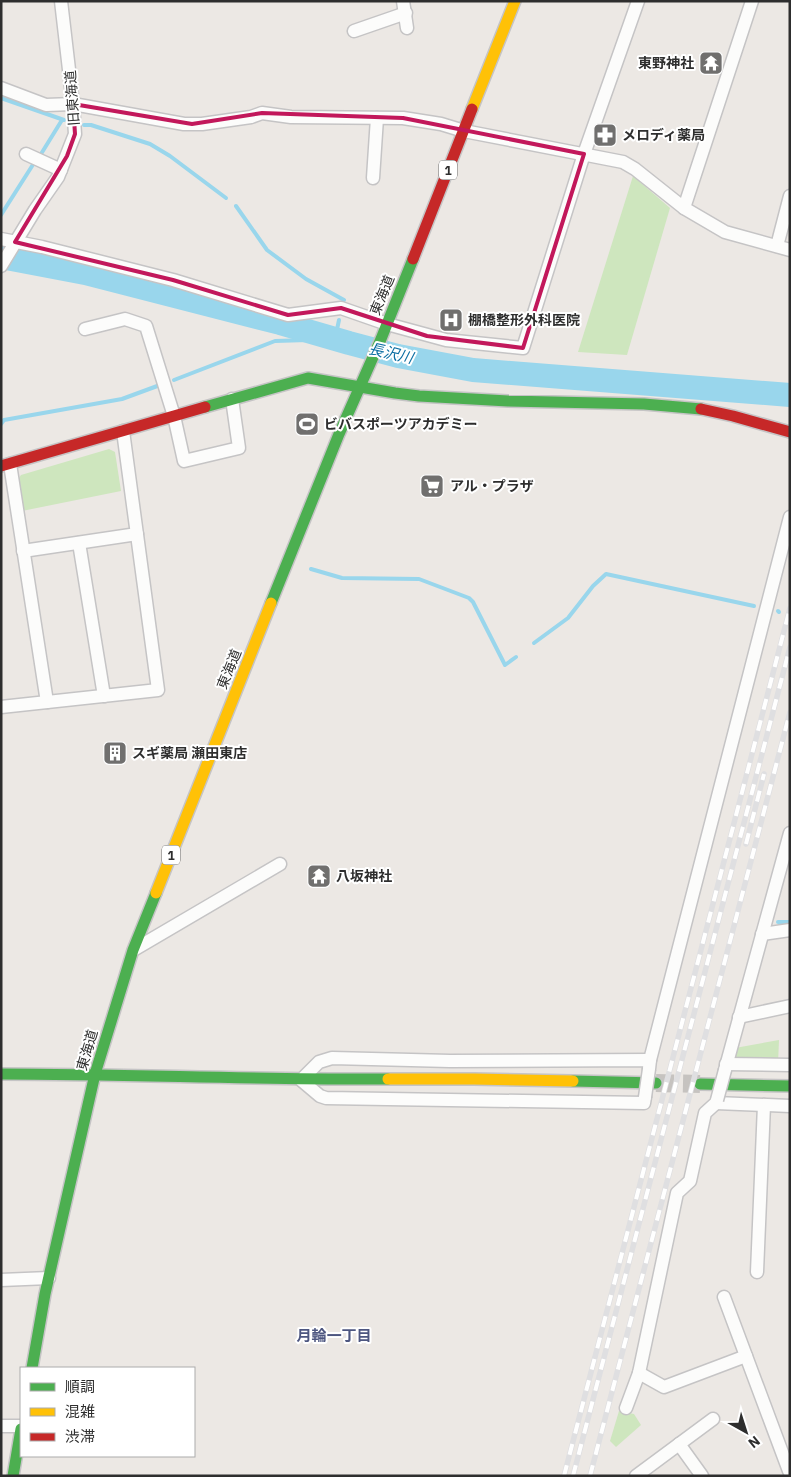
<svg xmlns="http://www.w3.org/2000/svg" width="791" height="1477" font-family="'IBM Plex Sans','Noto Sans JP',sans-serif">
<rect width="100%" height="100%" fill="#ece8e4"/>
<g fill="#cee6be">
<path d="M 633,176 L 670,208 L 627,355 L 578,352 Z"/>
<path d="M 109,449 L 115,452 L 121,491 L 22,511 L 17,481 L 21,475 Z"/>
<path d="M 779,1040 L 778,1064 L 733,1062 L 735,1048 Z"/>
<path d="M 619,1411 L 634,1414 L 641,1425 L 616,1447 L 610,1441 Z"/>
</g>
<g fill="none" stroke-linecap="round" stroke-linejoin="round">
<g stroke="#99d6ec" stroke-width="4">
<path d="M 1,98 L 64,120"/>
<path d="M 84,125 L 91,125 L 150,144 L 170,156 L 226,198"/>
<path d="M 41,154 L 62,120"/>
<path d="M 236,206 L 267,250 L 306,279 L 344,300"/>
<path d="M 1,215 L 34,163"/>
<path d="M 335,339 L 339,320"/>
<path d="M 174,380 L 275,341 L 308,340 L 330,337"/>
<path d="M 1,424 L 4,420 L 122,399 L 160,385"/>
<path d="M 311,569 L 342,578 L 419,579 L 469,598 L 473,602 L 505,665 L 516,657"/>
<path d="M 778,611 L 779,612"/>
<path d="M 534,643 L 568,618 L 593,586 L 606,574 L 754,606"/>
<path d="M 778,922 L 790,922"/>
</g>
<path stroke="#99d6ec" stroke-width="24" d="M 1,257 L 85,273 L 280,323 L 349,343 L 398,356 L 473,370 L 790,395"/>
<path stroke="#c6c3c0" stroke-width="18" stroke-dasharray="18 9" stroke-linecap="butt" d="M 656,1083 L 700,1084"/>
<g stroke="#c5c4c5" stroke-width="15">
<g id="street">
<path d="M 403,1 L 407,28"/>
<path d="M 354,31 L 406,13"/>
<path d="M 1,88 L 46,105 L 73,104 L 184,124 L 202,124 L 251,117 L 262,113 L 291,117 L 403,118 L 441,124 L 464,131 L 623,162 L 635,169 L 684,208 L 725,232 L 790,250"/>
<path d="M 26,154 L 61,170"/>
<path d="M 373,178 L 377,118"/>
<path d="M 684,208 L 752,1"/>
<path d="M 1,239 L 42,247 L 173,280 L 288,315 L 341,308 L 387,324 L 446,340 L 523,348 L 584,154 L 638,1"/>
<path d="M 777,246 L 790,196"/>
<path d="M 1,266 L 35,210 L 58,177 L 75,134 L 73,104 L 61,1"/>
<path d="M 85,329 L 125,319 L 146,326 L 174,416 L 184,461 L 239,448 L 232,399"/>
<path d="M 10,464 L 47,702"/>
<path d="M 79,543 L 104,696"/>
<path d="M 23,551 L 137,534"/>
<path d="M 1,707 L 158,690 L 123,431"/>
<path d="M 762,934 L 790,930"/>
<path d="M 135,949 L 280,864"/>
<path d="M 739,1017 L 790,1006"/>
<path d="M 650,1060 L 790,517"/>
<path d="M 726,1064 L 790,1065"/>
<path d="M 725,1070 L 790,833"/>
<path d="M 645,1097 L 644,1103 L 326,1098 L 320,1096 L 301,1080 L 319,1062 L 332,1058 L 450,1061 L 650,1060 L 649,1069"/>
<path d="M 716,1103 L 790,1106"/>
<path d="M 757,1272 L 764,1105"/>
<path d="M 1,1280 L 49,1278"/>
<path d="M 724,1297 L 789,1471"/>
<path d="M 639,1373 L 664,1387 L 746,1356"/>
<path d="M 626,1408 L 639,1373 L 677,1193 L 690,1181 L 705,1113 L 716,1103 L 717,1100"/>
<path d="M 1,1426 L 21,1426"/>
<path d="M 679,1444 L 702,1476"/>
<path d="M 636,1476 L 713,1419"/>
</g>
</g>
<g stroke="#c5c4c5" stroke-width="14">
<g id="fast">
<path d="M 205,407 L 308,378 L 395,393 L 419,396 L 508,401 L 644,404 L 701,409"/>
<path d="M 271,603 L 339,434 L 381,339 L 413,259"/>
<path d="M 1,1074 C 130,1074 259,1080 388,1079"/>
<path d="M 573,1081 L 656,1083"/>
<path d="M 700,1084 L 790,1086"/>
<path d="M 32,1368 L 45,1294 L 95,1074 L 133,950 L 156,893"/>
<path d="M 13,1476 L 21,1429"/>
</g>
</g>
<g stroke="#c5c4c5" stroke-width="14">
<g id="slow">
<path d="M 472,109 L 515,1"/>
<path d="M 156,893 L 271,603"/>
<path d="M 388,1079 L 474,1079 L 573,1081"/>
</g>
</g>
<g stroke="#c5c4c5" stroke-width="14">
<g id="jam">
<path d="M 413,259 L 472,109"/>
<path d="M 701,409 L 733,416 L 790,432"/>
<path d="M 1,466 L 205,407"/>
</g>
</g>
<use href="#street" stroke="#fcfcfb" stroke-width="12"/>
<use href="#fast" stroke="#4caf50" stroke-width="11"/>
<use href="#slow" stroke="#ffc107" stroke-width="11"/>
<use href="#jam" stroke="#c62828" stroke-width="11"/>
<g stroke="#dfdfe1" stroke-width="5.5">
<g id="rail">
<path d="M 746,844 L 764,774"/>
<path d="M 564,1476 L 790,608"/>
<path d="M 573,1476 L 790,647"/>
<path d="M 590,1476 L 790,712"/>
</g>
</g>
<use href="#rail" stroke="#fff" stroke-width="4" stroke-dasharray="11" stroke-linecap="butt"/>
<g stroke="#c5c4c5" stroke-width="15" stroke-linecap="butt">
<g id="street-bridge">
<path d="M 645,1097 L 649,1069"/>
<path d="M 717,1100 L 725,1070"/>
</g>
</g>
<use href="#street-bridge" stroke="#fcfcfb" stroke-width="12"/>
</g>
<path fill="none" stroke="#c2185b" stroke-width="4" stroke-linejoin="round" d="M 73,104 L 192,124 L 262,113 L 403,118 L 584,154 L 523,348 L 427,336 L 341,308 L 288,315 L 173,280 L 15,242 L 67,156 L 75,134 Z"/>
<defs>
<g id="temple-square" transform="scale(1.25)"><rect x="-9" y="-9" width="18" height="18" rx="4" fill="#706f6e" stroke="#fff"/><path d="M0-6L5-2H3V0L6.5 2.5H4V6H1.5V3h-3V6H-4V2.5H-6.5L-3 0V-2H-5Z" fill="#fff"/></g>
<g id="pharmacy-square" transform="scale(1.25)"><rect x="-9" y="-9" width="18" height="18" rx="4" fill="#706f6e" stroke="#fff"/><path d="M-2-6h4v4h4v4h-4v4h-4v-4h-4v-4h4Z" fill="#fff"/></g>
<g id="hospital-square" transform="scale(1.25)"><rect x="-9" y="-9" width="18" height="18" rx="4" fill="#706f6e" stroke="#fff"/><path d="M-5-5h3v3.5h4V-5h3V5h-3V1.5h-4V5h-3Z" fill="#fff"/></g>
<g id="stadium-square" transform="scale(1.25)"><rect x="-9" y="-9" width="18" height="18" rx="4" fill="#706f6e" stroke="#fff"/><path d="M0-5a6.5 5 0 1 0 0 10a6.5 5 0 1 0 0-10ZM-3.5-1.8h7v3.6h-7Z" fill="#fff"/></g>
<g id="supermarket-square" transform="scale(1.25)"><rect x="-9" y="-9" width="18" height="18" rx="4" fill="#706f6e" stroke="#fff"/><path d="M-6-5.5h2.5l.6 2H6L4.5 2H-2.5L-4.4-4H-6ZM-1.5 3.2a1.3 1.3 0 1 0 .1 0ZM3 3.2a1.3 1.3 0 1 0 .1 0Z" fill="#fff"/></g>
<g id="building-square" transform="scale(1.25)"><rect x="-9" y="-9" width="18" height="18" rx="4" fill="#706f6e" stroke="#fff"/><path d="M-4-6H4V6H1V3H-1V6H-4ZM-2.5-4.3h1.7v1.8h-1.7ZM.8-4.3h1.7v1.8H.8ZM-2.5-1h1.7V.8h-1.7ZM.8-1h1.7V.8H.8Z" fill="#fff"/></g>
</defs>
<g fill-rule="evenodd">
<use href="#temple-square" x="711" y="63"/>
<use href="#pharmacy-square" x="605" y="135"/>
<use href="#hospital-square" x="451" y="320"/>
<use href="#stadium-square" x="307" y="424"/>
<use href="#supermarket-square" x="432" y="486"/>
<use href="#building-square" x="115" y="753"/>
<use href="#temple-square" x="319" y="876"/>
</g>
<g text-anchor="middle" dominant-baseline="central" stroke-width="4" stroke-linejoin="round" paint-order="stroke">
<g fill="#fff" stroke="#6d6d6d" stroke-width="1">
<rect x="439" y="160.5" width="18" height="19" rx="4"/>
<rect x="162" y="845.5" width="18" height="19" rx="4"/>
</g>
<g font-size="12" font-weight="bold" fill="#2e2e2e">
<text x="448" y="170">1</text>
<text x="171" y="855">1</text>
</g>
<g font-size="14" font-weight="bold" fill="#2e2e2e" stroke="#fff" text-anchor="start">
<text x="694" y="63" text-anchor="end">東野神社</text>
<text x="622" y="135">メロディ薬局</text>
<text x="468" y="320">棚橋整形外科医院</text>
<text x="324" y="424">ビバスポーツアカデミー</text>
<text x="450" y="486">アル・プラザ</text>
<text x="132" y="753">スギ薬局 瀬田東店</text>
<text x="336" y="876">八坂神社</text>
</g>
<g font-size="14" fill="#2e2e2e" stroke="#fff">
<text transform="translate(72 98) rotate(-94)">旧東海道</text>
<text transform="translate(382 295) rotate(-68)">東海道</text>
<text transform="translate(229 669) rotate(-68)">東海道</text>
<text transform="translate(87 1050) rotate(-74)">東海道</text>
</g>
<g font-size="15" font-style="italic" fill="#0d6fa3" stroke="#fff">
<text transform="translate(391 353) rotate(13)">長沢川</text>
</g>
<g font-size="15" font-weight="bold" fill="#4d5680" stroke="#fff">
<text x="334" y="1335">月輪一丁目</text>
</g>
</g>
<rect width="791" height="1477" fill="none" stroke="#2e2e2e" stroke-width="5"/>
<rect x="20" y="1367" width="175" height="90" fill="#ffffff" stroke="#ababab"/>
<rect x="30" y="1383" width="25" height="8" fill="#4caf50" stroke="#ababab"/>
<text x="65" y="1392" font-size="15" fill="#2e2e2e">順調</text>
<rect x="30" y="1408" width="25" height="8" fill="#ffc107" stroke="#ababab"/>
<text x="65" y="1417" font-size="15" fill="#2e2e2e">混雑</text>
<rect x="30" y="1433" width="25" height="8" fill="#c62828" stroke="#ababab"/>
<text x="65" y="1442" font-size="15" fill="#2e2e2e">渋滞</text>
<g transform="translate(746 1432) rotate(141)" stroke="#ffffff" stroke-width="4" paint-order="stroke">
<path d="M0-4L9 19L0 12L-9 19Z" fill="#2e2e2e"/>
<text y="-8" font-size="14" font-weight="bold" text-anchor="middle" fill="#2e2e2e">N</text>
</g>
</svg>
